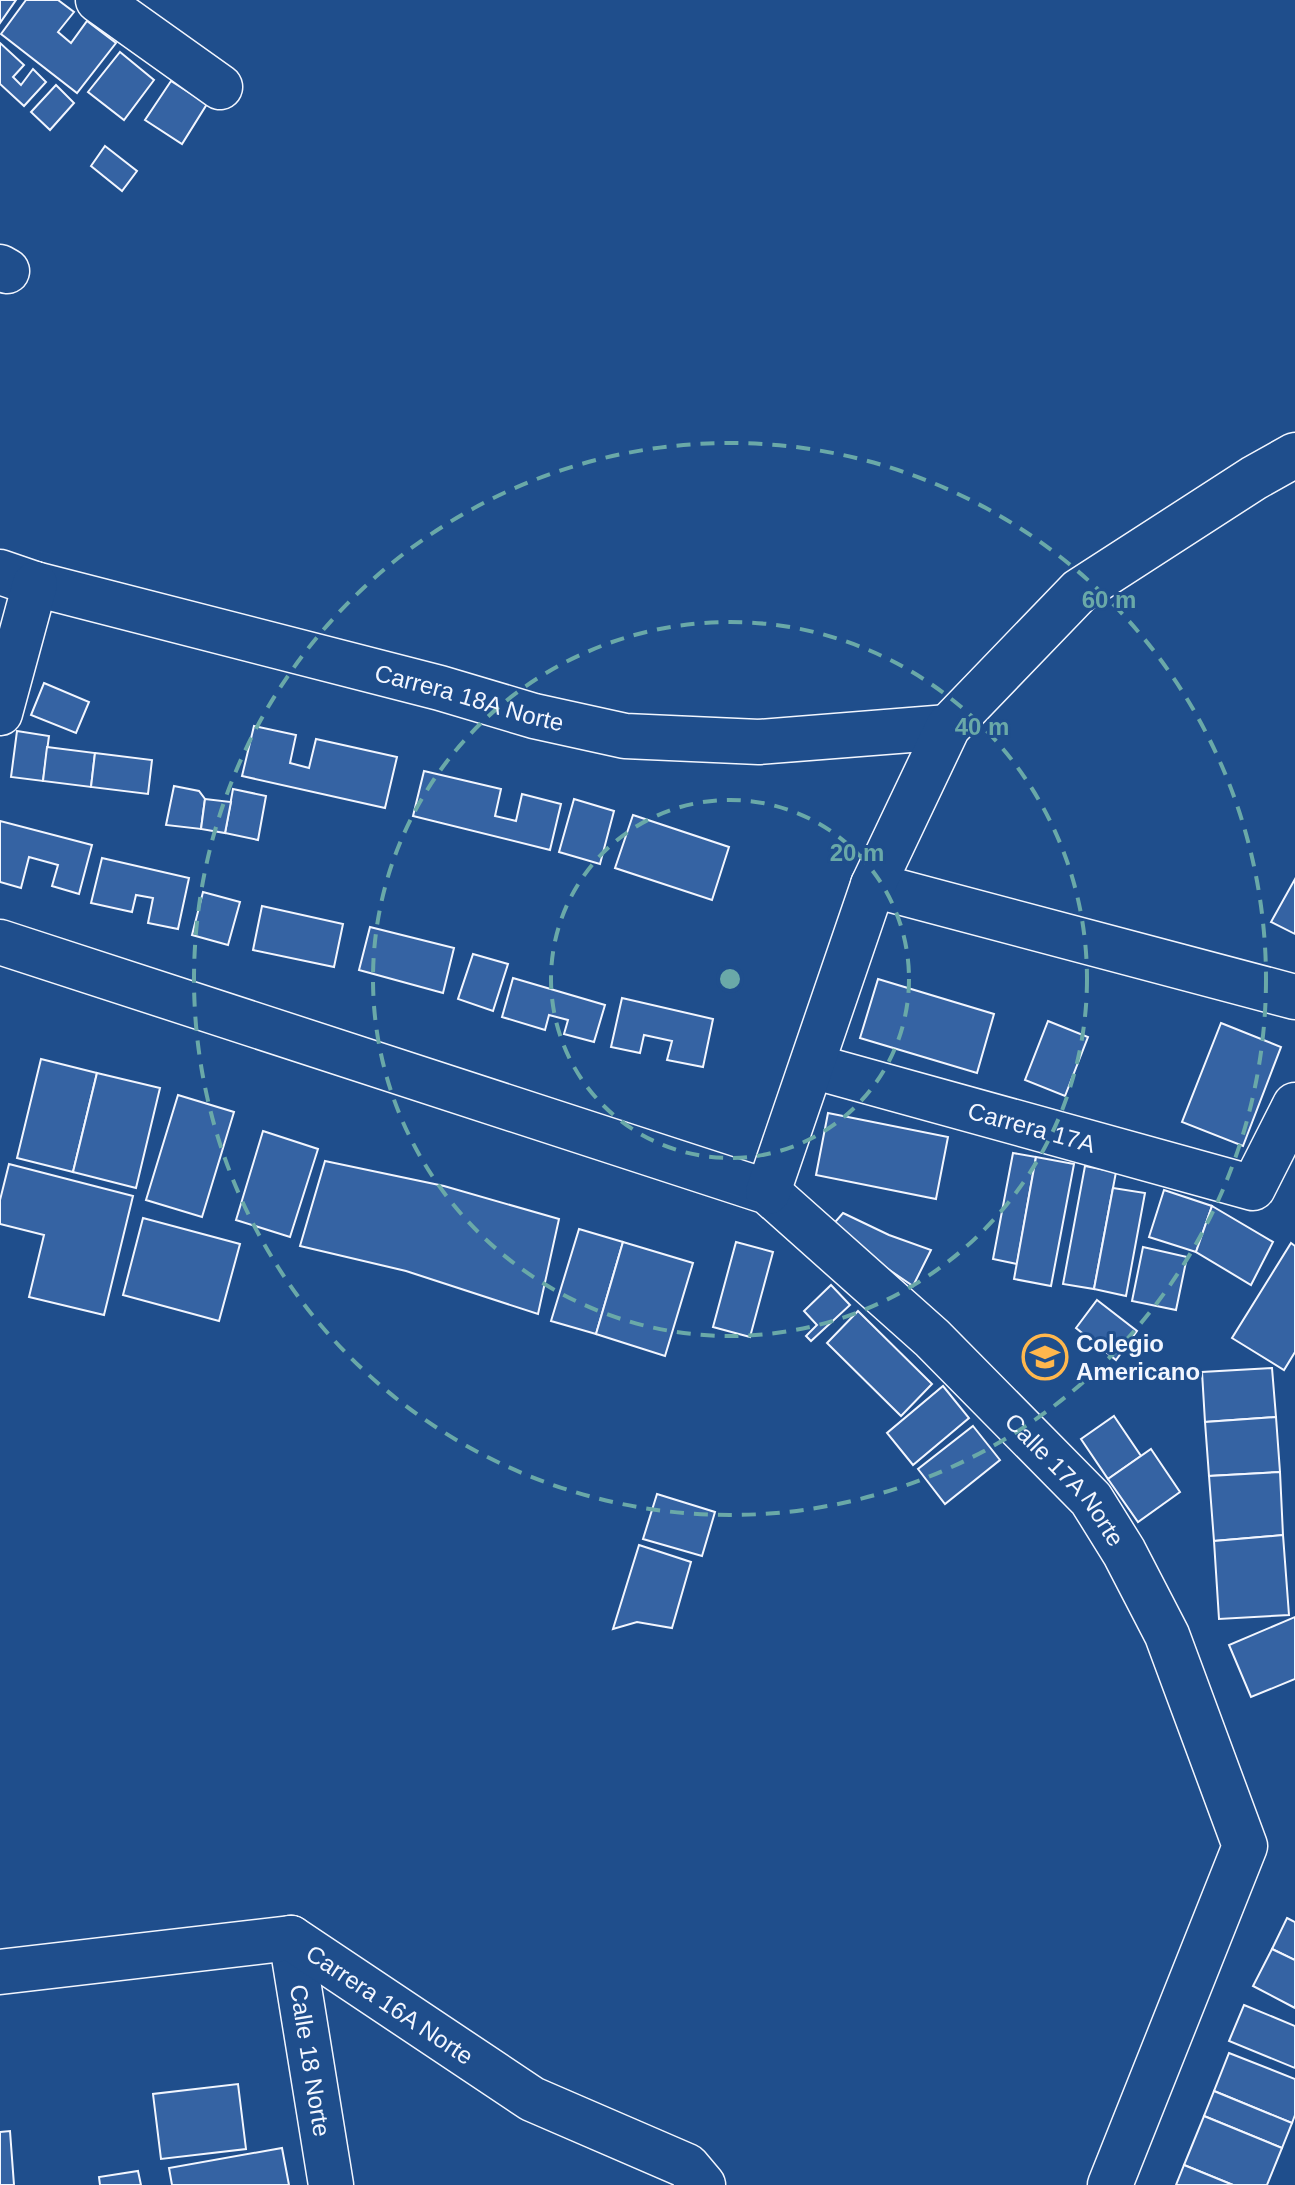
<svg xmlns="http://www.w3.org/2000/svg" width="1295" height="2185" font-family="Helvetica,sans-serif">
<rect width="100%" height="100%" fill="#1f4e8c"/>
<g fill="#3563a3" stroke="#f2f6ff" stroke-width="2">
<path d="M 0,0 L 16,0 L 0,23 Z"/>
<path d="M 26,0 L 58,0 L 74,12 L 58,32 L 71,43 L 87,21 L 116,43 L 77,93 L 1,34 Z"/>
<path d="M 0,43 L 24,65 L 13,77 L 21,85 L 33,69 L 46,82 L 24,106 L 0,84 Z"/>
<path d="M 120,52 L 154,80 L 124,120 L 88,92 Z"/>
<path d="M 171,81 L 207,104 L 182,144 L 145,120 Z"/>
<path d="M 56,85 L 74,103 L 50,130 L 31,112 Z"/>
<path d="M 105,146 L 137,171 L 122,191 L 91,166 Z"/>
<path d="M 44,683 L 89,702 L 76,733 L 31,715 Z"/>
<path d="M 254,726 L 296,735 L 290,763 L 309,768 L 316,739 L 397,757 L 385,808 L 242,776 Z"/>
<path d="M 17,731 L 49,736 L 43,781 L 11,777 Z"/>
<path d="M 47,747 L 95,753 L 91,787 L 43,781 Z"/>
<path d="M 95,753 L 152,760 L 148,794 L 91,787 Z"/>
<path d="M 424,771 L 501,789 L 495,816 L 516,821 L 522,794 L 561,804 L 550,850 L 413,816 Z"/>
<path d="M 174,786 L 199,791 L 205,799 L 201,829 L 166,825 Z"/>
<path d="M 233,789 L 266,796 L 258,840 L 225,833 Z"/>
<path d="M 205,799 L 231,802 L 225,833 L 201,829 Z"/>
<path d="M 574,799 L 614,811 L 600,864 L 559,852 Z"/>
<path d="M 633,815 L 729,847 L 712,900 L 615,868 Z"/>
<path d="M 0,821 L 92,845 L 79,894 L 52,886 L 58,865 L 29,857 L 21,888 L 0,882 Z"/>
<path d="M 102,858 L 189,878 L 178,929 L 148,923 L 153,898 L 136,895 L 132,912 L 91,903 Z"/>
<path d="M 1295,879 L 1295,934 L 1271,922 Z"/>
<path d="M 203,892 L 240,902 L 228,945 L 192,935 Z"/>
<path d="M 262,906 L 343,924 L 334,967 L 253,950 Z"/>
<path d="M 370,927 L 454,948 L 443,993 L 359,970 Z"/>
<path d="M 473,954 L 508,964 L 493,1011 L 458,999 Z"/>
<path d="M 513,978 L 605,1005 L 594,1042 L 564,1034 L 568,1020 L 549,1015 L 545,1030 L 502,1017 Z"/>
<path d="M 878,979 L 994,1014 L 977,1073 L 860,1038 Z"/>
<path d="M 622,998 L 713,1019 L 703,1067 L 667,1060 L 672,1041 L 644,1035 L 640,1053 L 611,1047 Z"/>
<path d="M 1048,1021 L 1088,1037 L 1065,1096 L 1025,1080 Z"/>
<path d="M 1221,1023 L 1281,1047 L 1243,1146 L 1182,1122 Z"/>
<path d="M 41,1059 L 97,1073 L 73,1172 L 17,1158 Z"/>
<path d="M 97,1073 L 160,1088 L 136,1188 L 73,1172 Z"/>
<path d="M 178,1095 L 234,1112 L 202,1217 L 146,1200 Z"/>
<path d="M 828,1113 L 948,1137 L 936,1199 L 816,1175 Z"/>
<path d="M 263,1131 L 318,1149 L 290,1237 L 236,1220 Z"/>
<path d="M 1013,1153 L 1036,1157 L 1017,1264 L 993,1259 Z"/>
<path d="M 1036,1157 L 1074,1164 L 1051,1286 L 1014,1279 Z"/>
<path d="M 325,1161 L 444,1186 L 559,1219 L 538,1314 L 406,1271 L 300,1246 Z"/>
<path d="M 9,1164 L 133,1196 L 104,1315 L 29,1297 L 44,1235 L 0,1224 L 0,1200 Z"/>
<path d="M 1085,1166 L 1116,1172 L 1094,1289 L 1063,1284 Z"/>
<path d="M 1113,1188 L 1145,1193 L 1126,1296 L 1094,1289 Z"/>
<path d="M 1164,1190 L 1212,1206 L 1196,1252 L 1149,1237 Z"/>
<path d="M 1212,1206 L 1273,1242 L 1251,1285 L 1196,1252 Z"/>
<path d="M 843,1213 L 889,1235 L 931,1250 L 913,1286 L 829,1229 Z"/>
<path d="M 143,1218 L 240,1244 L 219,1321 L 123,1295 Z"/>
<path d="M 579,1229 L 623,1242 L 596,1334 L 551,1321 Z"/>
<path d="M 623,1242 L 693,1263 L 665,1356 L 596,1334 Z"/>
<path d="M 736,1242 L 773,1252 L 750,1337 L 713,1327 Z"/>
<path d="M 1291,1243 L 1295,1246 L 1295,1352 L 1284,1370 L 1232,1338 Z"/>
<path d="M 1143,1247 L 1187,1257 L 1176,1310 L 1132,1301 Z"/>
<path d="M 831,1285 L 850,1305 L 811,1341 L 806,1336 L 817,1325 L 804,1311 Z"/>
<path d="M 1097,1300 L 1137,1331 L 1116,1360 L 1076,1328 Z"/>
<path d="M 858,1311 L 932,1384 L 901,1416 L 827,1343 Z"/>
<path d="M 1272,1368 L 1276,1417 L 1205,1422 L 1202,1372 Z"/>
<path d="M 943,1386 L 969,1418 L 913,1465 L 887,1433 Z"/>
<path d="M 1114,1416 L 1141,1456 L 1108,1479 L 1081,1439 Z"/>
<path d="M 1276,1417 L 1280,1472 L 1209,1476 L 1205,1422 Z"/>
<path d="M 973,1426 L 1000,1460 L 945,1504 L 918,1469 Z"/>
<path d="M 1151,1449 L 1180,1492 L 1138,1522 L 1108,1479 Z"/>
<path d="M 1280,1472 L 1283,1535 L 1214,1541 L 1209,1476 Z"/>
<path d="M 657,1494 L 715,1512 L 702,1556 L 643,1539 Z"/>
<path d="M 1283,1535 L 1289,1615 L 1219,1619 L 1214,1541 Z"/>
<path d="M 639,1545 L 691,1562 L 672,1628 L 637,1622 L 613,1629 Z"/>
<path d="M 1295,1617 L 1295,1679 L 1251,1697 L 1229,1645 Z"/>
<path d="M 1287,1918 L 1295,1922 L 1295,1960 L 1272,1949 Z"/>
<path d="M 1272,1949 L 1295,1960 L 1295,2008 L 1253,1986 Z"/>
<path d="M 1244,2005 L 1295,2026 L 1295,2068 L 1229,2041 Z"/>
<path d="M 1229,2053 L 1295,2079 L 1295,2115 L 1292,2123 L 1214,2091 Z"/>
<path d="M 238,2084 L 246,2149 L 161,2159 L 153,2094 Z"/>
<path d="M 1214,2091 L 1292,2123 L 1282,2148 L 1204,2116 Z"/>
<path d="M 1204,2116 L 1282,2148 L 1267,2185 L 1233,2185 L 1184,2165 Z"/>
<path d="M 10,2131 L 14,2185 L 0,2185 L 0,2132 Z"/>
<path d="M 282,2148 L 289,2185 L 172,2185 L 169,2168 Z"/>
<path d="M 1184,2165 L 1233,2185 L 1176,2185 Z"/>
<path d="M 138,2171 L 141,2185 L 100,2185 L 99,2177 Z"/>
</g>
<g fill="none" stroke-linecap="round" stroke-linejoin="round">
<g stroke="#f2f6ff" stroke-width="47">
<g id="minor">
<path d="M 98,0 L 220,87"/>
<path d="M 0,267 L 7,271"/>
<path id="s1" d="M 0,572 L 35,584 L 440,688 L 534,716 L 625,736 L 759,742 L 948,727"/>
<path d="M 0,713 L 35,584"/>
<path d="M 873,885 L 1295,997"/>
<path id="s2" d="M 0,942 L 768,1192 L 932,1338 L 1091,1499 L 1124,1552 L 1167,1635 L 1245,1846 L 1110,2185"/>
<path id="s3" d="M 812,1066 L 1253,1188 L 1295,1105"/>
<path d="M 768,1192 L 873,885 L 948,727 L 1079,591 L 1254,478 L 1295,455"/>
<path id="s4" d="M 291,1938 L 331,2185"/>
<path id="s5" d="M 0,1972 L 291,1938 L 532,2099 L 687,2166 L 703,2185"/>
</g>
</g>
<use href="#minor" stroke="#1f4e8c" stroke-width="44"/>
</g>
<g fill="none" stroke="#6aa9a8" stroke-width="4" stroke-dasharray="14 10">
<circle cx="730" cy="979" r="179"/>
<circle cx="730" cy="979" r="357"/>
<circle cx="730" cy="979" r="536"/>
</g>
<defs>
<g id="school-ring" transform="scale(2.3)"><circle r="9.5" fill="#1f4e8c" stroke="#ffb74d" stroke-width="1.5"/><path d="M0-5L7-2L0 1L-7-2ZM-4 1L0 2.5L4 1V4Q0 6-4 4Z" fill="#ffb74d"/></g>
</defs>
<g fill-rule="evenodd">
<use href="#school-ring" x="1045" y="1357"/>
</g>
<g text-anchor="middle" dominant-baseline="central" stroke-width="6" stroke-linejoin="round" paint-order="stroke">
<g font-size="24" fill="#f2f6ff" stroke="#1f4e8c">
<text stroke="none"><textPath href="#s1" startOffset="486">Carrera 18A Norte</textPath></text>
<text stroke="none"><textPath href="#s3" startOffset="228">Carrera 17A</textPath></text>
<text stroke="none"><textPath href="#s2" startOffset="1222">Calle 17A Norte</textPath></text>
<text stroke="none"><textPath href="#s5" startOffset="412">Carrera 16A Norte</textPath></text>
<text stroke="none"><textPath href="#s4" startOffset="124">Calle 18 Norte</textPath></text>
</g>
<g font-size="24" font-weight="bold" fill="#f2f6ff" stroke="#1f4e8c" text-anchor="start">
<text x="1076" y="1343">Colegio<tspan x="1076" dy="28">Americano</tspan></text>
</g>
</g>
<circle cx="730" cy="979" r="12" fill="#6aa9a8" stroke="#1f4e8c" stroke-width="4"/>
<g font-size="24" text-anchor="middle" font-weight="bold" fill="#6aa9a8" stroke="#1f4e8c" stroke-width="6" stroke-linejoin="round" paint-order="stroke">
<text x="1109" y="608">60 m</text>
<text x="982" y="735">40 m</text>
<text x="857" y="861">20 m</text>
</g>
</svg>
